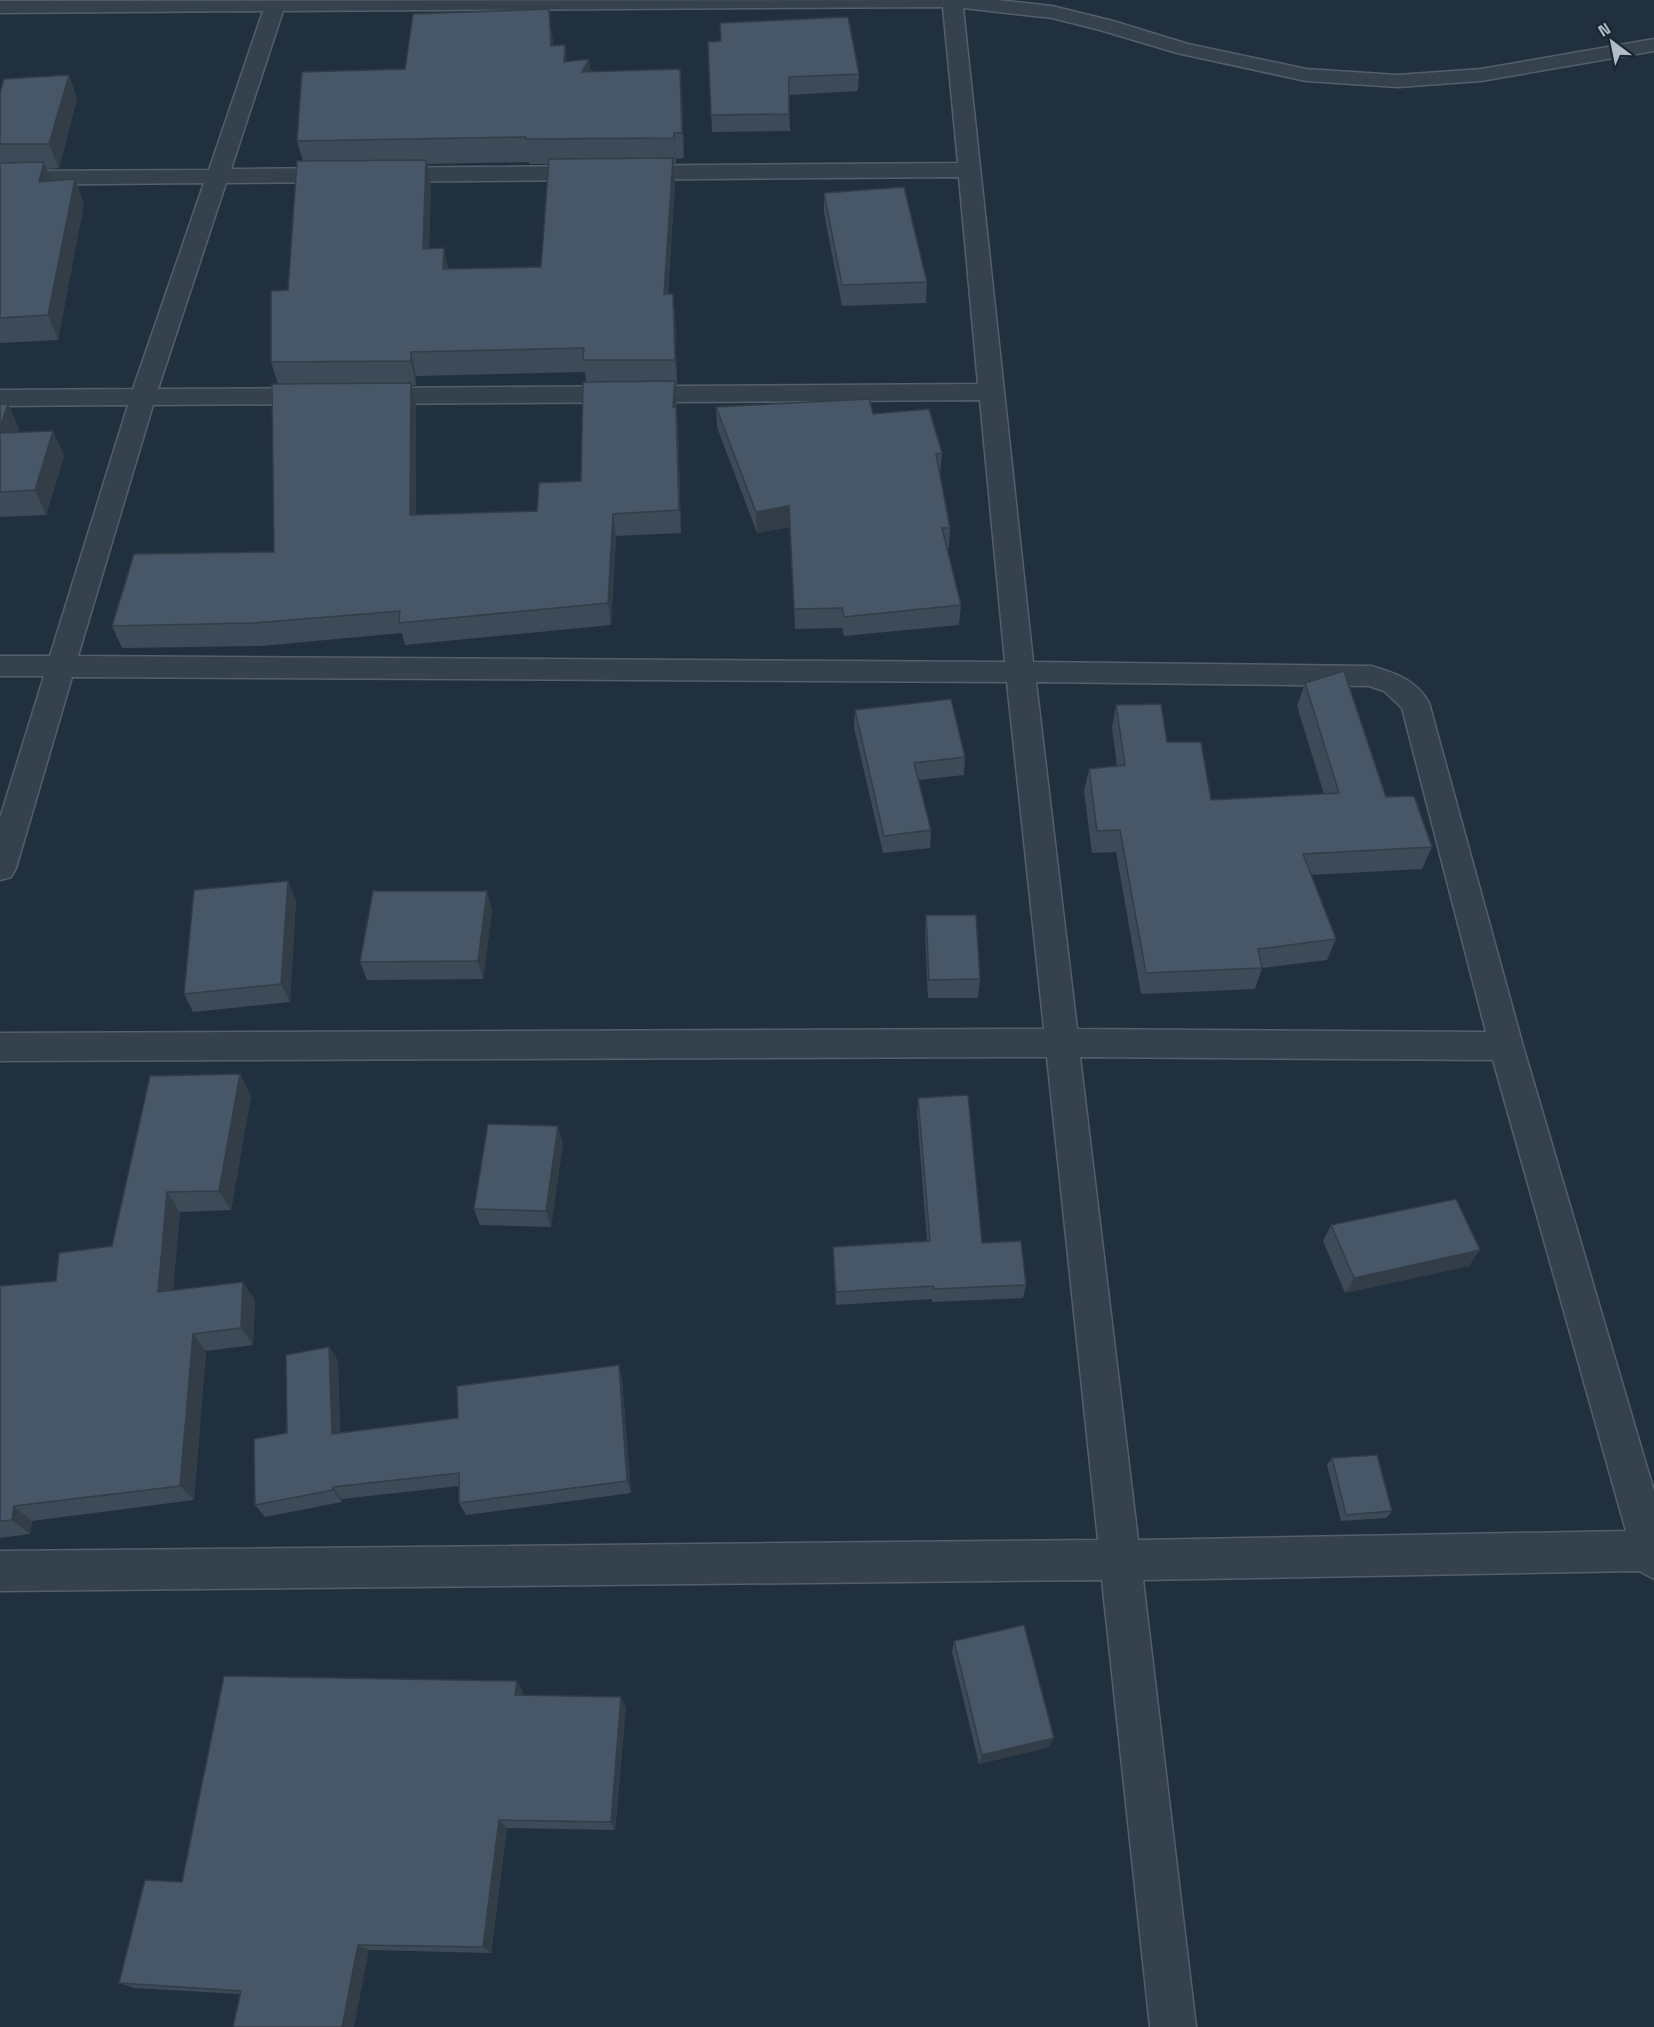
<svg xmlns="http://www.w3.org/2000/svg" width="1654" height="2027" font-family="'Space Grotesk',sans-serif">
<rect width="100%" height="100%" fill="#21303e"/>
<g fill="none" stroke-linecap="round" stroke-linejoin="round">
<g stroke="#545f6b" stroke-width="3">
<path id="street" d="M 997,0 L 1052,6 L 1113,21 L 1188,44 L 1306,69 L 1398,75 L 1481,69 L 1654,39 L 1654,51 L 1481,81 L 1398,87 L 1306,81 L 1177,53 L 1100,30 L 1052,18 L 963,8 L 1033,662 L 1371,666 C 1395,673 1417,680 1429,703 L 1523,1046 L 1654,1491 L 1654,1579 L 1639,1571 L 1143,1580 L 1196,2027 L 1150,2027 L 1102,1580 L 0,1591 L 0,1551 L 1098,1540 L 1047,1057 L 0,1061 L 0,1033 L 1044,1029 L 1007,682 L 72,677 L 16,868 L 11,877 L 0,880 L 0,818 L 44,676 L 0,676 L 0,656 L 50,656 L 128,405 L 0,406 L 0,390 L 133,389 L 204,183 L 0,185 L 0,171 L 209,170 L 263,11 L 0,13 L 0,1 ZM 943,7 L 958,163 L 231,169 L 283,11 ZM 959,177 L 978,384 L 368,388 L 359,390 L 355,396 L 359,402 L 368,404 L 980,400 L 1005,662 L 78,656 L 153,405 L 316,404 L 325,402 L 329,396 L 325,390 L 316,388 L 158,389 L 226,183 ZM 1036,682 L 1369,686 L 1384,691 L 1402,708 L 1486,1032 L 1077,1029 ZM 1080,1057 L 1493,1060 L 1626,1531 L 1138,1540 Z"/>
</g>
<use href="#street" fill="#35414d" fill-rule="evenodd"/>
</g>
<g fill="#3d4b59" fill-rule="evenodd">
<path d="M 552,34 L 553,46 L 567,62 L 589,59 L 591,72 L 682,94 L 684,158 L 676,159 L 676,163 L 673,163 L 675,182 L 668,294 L 673,294 L 675,318 L 677,384 L 675,384 L 678,430 L 681,533 L 616,536 L 611,625 L 405,645 L 402,633 L 261,646 L 122,648 L 112,626 L 274,552 L 278,384 L 271,362 L 288,290 L 303,161 L 297,141 L 405,69 ZM 529,162 L 529,164 L 549,164 L 541,267 L 448,269 L 429,249 L 431,184 L 427,164 ZM 585,372 L 586,382 L 581,481 L 537,511 L 416,515 L 416,406 L 411,385 L 416,385 L 416,376 Z"/>
<path d="M 708,42 L 859,74 L 858,91 L 789,95 L 790,131 L 712,132 Z"/>
<path d="M 69,75 L 77,99 L 59,168 L 47,169 L 51,181 L 84,203 L 58,340 L 0,343 L 0,93 Z"/>
<path d="M 824,193 L 927,282 L 926,303 L 842,306 L 824,213 Z"/>
<path d="M 0,404 L 8,404 L 19,429 L 18,433 L 53,431 L 64,456 L 46,515 L 0,517 Z"/>
<path d="M 716,407 L 873,414 L 942,453 L 940,474 L 950,528 L 949,548 L 947,548 L 961,605 L 959,625 L 844,636 L 842,628 L 795,629 L 790,527 L 757,533 L 717,427 Z"/>
<path d="M 1305,683 L 1386,797 L 1432,847 L 1422,869 L 1311,875 L 1336,939 L 1327,960 L 1262,968 L 1255,989 L 1141,994 L 1116,852 L 1092,853 L 1084,791 L 1089,769 L 1117,766 L 1112,728 L 1116,705 L 1167,742 L 1211,800 L 1324,794 L 1297,706 Z"/>
<path d="M 855,710 L 965,757 L 964,775 L 918,780 L 931,830 L 930,848 L 883,853 L 854,728 Z"/>
<path d="M 296,900 L 290,1002 L 193,1012 L 184,994 Z"/>
<path d="M 492,910 L 483,979 L 367,980 L 360,962 Z"/>
<path d="M 926,915 L 980,979 L 978,998 L 928,998 L 925,934 Z"/>
<path d="M 251,1095 L 231,1210 L 180,1212 L 173,1290 L 255,1300 L 253,1345 L 206,1351 L 194,1500 L 32,1521 L 30,1534 L 0,1538 L 0,1286 L 56,1281 L 112,1246 Z"/>
<path d="M 918,1098 L 982,1243 L 1026,1285 L 1023,1298 L 932,1302 L 932,1299 L 836,1305 L 833,1261 L 833,1247 L 927,1241 L 917,1113 Z"/>
<path d="M 563,1143 L 551,1227 L 480,1225 L 474,1209 Z"/>
<path d="M 1331,1225 L 1469,1266 L 1345,1293 L 1323,1241 Z"/>
<path d="M 329,1347 L 338,1361 L 340,1433 L 458,1418 L 619,1365 L 622,1379 L 631,1493 L 466,1515 L 459,1503 L 459,1486 L 342,1499 L 342,1502 L 265,1517 L 255,1505 L 287,1433 Z"/>
<path d="M 1332,1458 L 1392,1511 L 1386,1518 L 1341,1521 L 1327,1465 Z"/>
<path d="M 954,1641 L 1054,1738 L 1049,1747 L 979,1764 L 952,1652 Z"/>
<path d="M 517,1681 L 523,1692 L 523,1695 L 626,1707 L 615,1830 L 507,1828 L 491,1953 L 369,1950 L 240,1994 L 135,1988 L 119,1983 L 182,1882 Z"/>
</g>
<g fill="#323d48">
<path d="M 549,9 L 552,34 L 555,71 L 551,46 Z"/>
<path d="M 565,45 L 568,70 L 564,62 Z"/>
<path d="M 589,59 L 592,84 L 582,72 Z"/>
<path d="M 680,69 L 682,94 L 684,158 L 682,133 Z"/>
<path d="M 69,75 L 77,99 L 59,168 L 49,144 Z"/>
<path d="M 674,133 L 676,159 L 676,163 L 674,138 Z"/>
<path d="M 673,158 L 675,182 L 666,318 L 664,294 Z"/>
<path d="M 426,160 L 431,184 L 428,273 L 423,249 Z"/>
<path d="M 44,162 L 54,187 L 39,182 Z"/>
<path d="M 75,179 L 84,203 L 58,340 L 48,315 Z"/>
<path d="M 444,248 L 449,272 L 443,269 Z"/>
<path d="M 673,294 L 675,318 L 677,384 L 675,360 Z"/>
<path d="M 411,352 L 416,376 L 416,385 L 411,361 Z"/>
<path d="M 675,381 L 678,430 L 681,533 L 673,407 Z"/>
<path d="M 411,383 L 416,406 L 416,538 L 410,515 Z"/>
<path d="M 8,404 L 19,429 L 10,458 L 0,438 L 0,427 Z"/>
<path d="M 53,431 L 64,456 L 46,515 L 35,490 Z"/>
<path d="M 789,506 L 790,527 L 757,533 L 756,512 Z"/>
<path d="M 613,514 L 616,536 L 611,625 L 608,603 Z"/>
<path d="M 288,881 L 296,900 L 290,1002 L 281,984 Z"/>
<path d="M 487,891 L 492,910 L 483,979 L 478,961 Z"/>
<path d="M 240,1074 L 251,1095 L 231,1210 L 219,1191 Z"/>
<path d="M 558,1126 L 563,1143 L 551,1227 L 546,1211 Z"/>
<path d="M 167,1192 L 180,1212 L 171,1310 L 158,1292 Z"/>
<path d="M 1480,1250 L 1469,1266 L 1345,1293 L 1354,1278 Z"/>
<path d="M 243,1282 L 255,1300 L 253,1345 L 241,1328 Z"/>
<path d="M 193,1334 L 206,1351 L 194,1500 L 180,1486 Z"/>
<path d="M 329,1347 L 338,1361 L 340,1447 L 332,1434 Z"/>
<path d="M 619,1365 L 622,1379 L 631,1493 L 627,1481 Z"/>
<path d="M 333,1487 L 342,1499 L 342,1502 L 333,1490 Z"/>
<path d="M 14,1506 L 32,1521 L 30,1534 L 12,1520 Z"/>
<path d="M 517,1681 L 523,1692 L 522,1706 L 515,1695 Z"/>
<path d="M 621,1697 L 626,1707 L 615,1830 L 611,1822 Z"/>
<path d="M 1054,1738 L 1049,1747 L 979,1764 L 982,1755 Z"/>
<path d="M 499,1820 L 507,1828 L 491,1953 L 483,1947 Z"/>
<path d="M 358,1945 L 369,1950 L 354,2027 L 342,2027 Z"/>
</g>
<g fill="#475767" stroke="#323d48" stroke-width="1.5">
<path d="M 549,9 L 551,46 L 565,45 L 564,62 L 589,59 L 582,72 L 680,69 L 682,133 L 674,133 L 674,138 L 526,139 L 526,137 L 297,141 L 302,72 L 405,69 L 413,14 Z"/>
<path d="M 848,17 L 859,74 L 789,77 L 789,114 L 711,115 L 708,42 L 721,41 L 720,23 Z"/>
<path d="M 69,75 L 49,144 L 0,144 L 0,93 L 4,79 Z"/>
<path d="M 673,158 L 664,294 L 673,294 L 675,360 L 583,360 L 584,348 L 411,352 L 411,361 L 271,362 L 271,291 L 288,290 L 297,161 L 426,160 L 423,249 L 444,248 L 443,269 L 541,267 L 549,159 Z"/>
<path d="M 44,162 L 39,182 L 75,179 L 48,315 L 0,318 L 0,163 Z"/>
<path d="M 904,187 L 927,282 L 842,285 L 824,193 Z"/>
<path d="M 675,381 L 673,407 L 676,407 L 679,510 L 613,514 L 608,603 L 399,623 L 400,611 L 253,623 L 112,626 L 134,554 L 274,552 L 272,384 L 411,383 L 410,515 L 537,511 L 539,483 L 581,481 L 583,382 Z"/>
<path d="M 869,399 L 873,414 L 929,409 L 942,453 L 936,454 L 950,528 L 942,528 L 961,605 L 844,617 L 842,608 L 794,609 L 789,506 L 756,512 L 716,407 Z"/>
<path d="M 0,404 L 8,404 L 0,427 Z"/>
<path d="M 53,431 L 35,490 L 0,492 L 0,433 Z"/>
<path d="M 1344,671 L 1386,797 L 1414,796 L 1432,847 L 1303,854 L 1336,939 L 1258,949 L 1262,968 L 1146,973 L 1120,830 L 1097,831 L 1089,769 L 1125,765 L 1116,705 L 1161,704 L 1167,742 L 1201,742 L 1211,800 L 1339,793 L 1305,683 Z"/>
<path d="M 951,699 L 965,757 L 914,763 L 931,830 L 884,836 L 855,710 Z"/>
<path d="M 288,881 L 281,984 L 184,994 L 194,890 Z"/>
<path d="M 373,891 L 487,891 L 478,961 L 360,962 Z"/>
<path d="M 926,915 L 976,915 L 980,979 L 929,980 Z"/>
<path d="M 240,1074 L 219,1191 L 167,1192 L 158,1292 L 243,1282 L 241,1328 L 193,1334 L 180,1486 L 14,1506 L 12,1520 L 0,1521 L 0,1286 L 56,1281 L 59,1253 L 112,1246 L 150,1076 Z"/>
<path d="M 968,1095 L 982,1243 L 1021,1241 L 1026,1285 L 934,1289 L 933,1286 L 836,1292 L 833,1247 L 930,1241 L 918,1098 Z"/>
<path d="M 488,1124 L 558,1126 L 546,1211 L 474,1209 Z"/>
<path d="M 1456,1199 L 1480,1250 L 1354,1278 L 1331,1225 Z"/>
<path d="M 329,1347 L 332,1434 L 458,1418 L 457,1386 L 619,1365 L 627,1481 L 459,1503 L 459,1473 L 333,1487 L 333,1490 L 255,1505 L 254,1439 L 287,1433 L 286,1355 Z"/>
<path d="M 1377,1455 L 1392,1511 L 1346,1515 L 1332,1458 Z"/>
<path d="M 1024,1625 L 1054,1738 L 982,1755 L 954,1641 Z"/>
<path d="M 224,1676 L 517,1681 L 515,1695 L 621,1697 L 611,1822 L 499,1820 L 483,1947 L 358,1945 L 342,2027 L 233,2027 L 241,1991 L 119,1983 L 145,1880 L 182,1882 Z"/>
</g>
<g transform="translate(1612 42) rotate(328)" stroke="#1b2632" stroke-width="4.5" paint-order="stroke">
<path d="M0-4.5L10 22L0 15L-10 22Z" fill="#b1bcc9"/>
<text y="-9" font-size="16" font-weight="bold" text-anchor="middle" fill="#b1bcc9">N</text>
</g>
</svg>
